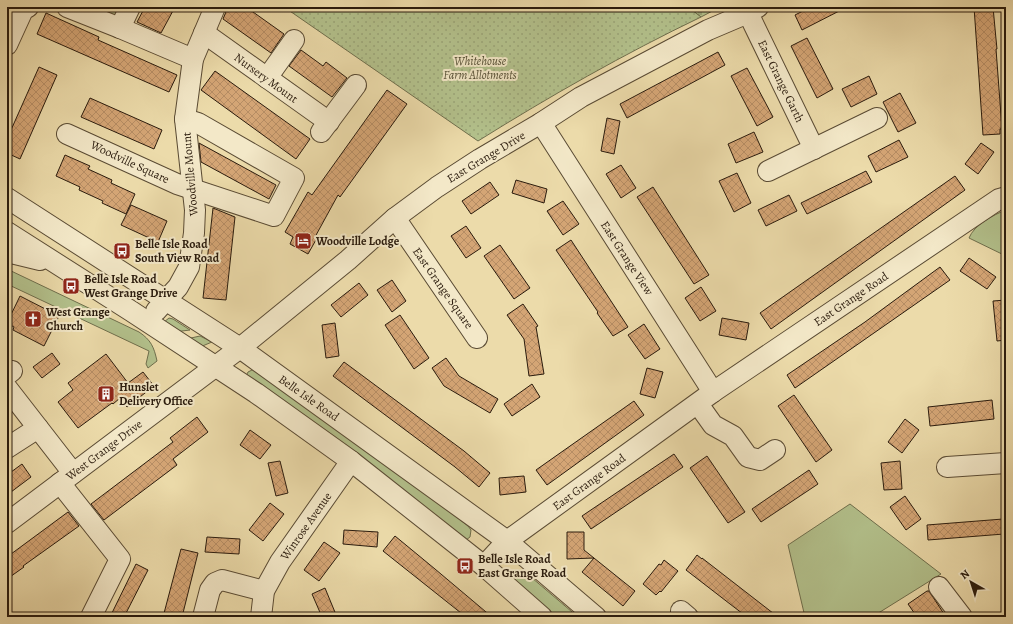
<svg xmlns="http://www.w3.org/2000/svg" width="1013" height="624" font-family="Alegreya,serif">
<defs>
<pattern id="cemetery-stones" width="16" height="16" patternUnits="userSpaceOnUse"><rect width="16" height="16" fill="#b3c18c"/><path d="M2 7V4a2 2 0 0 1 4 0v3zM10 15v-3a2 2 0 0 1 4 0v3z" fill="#9aa578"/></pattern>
<pattern id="park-dots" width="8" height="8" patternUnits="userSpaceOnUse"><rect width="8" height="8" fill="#b3c18c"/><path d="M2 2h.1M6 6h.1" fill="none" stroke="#9aa578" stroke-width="1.8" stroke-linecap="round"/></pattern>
<pattern id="building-cross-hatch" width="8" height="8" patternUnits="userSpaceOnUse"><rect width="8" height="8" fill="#d4a575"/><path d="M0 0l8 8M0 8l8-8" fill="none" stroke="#b68d64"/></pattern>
</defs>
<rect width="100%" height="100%" fill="#ecdbaa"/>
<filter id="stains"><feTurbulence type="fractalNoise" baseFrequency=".005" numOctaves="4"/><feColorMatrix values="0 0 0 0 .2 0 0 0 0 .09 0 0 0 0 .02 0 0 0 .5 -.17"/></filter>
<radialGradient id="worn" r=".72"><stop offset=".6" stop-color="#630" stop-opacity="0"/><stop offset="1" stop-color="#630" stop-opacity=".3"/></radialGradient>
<g fill="#b3c18c" stroke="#6e6e4c">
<path d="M 67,7 L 130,7 L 120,28 Z"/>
<path d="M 1006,210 L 1006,256 L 969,238 C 974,225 993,215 1006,210 Z"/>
<path d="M 7,269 L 139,332 C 151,340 154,347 157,361 L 148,368 L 146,364 L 149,351 L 7,284 Z"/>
<path d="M 169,318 L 173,319 L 190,330 L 174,332 L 164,322 Z"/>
<path d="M 200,336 L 212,342 L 200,347 L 182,340 Z"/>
<path d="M 254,369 L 389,464 L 468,526 L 471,530 L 470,537 L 466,540 L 246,376 L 248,372 Z"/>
<path d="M 850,504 L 941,574 L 872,617 L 805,617 L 788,545 Z"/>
<path d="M 521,571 L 525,572 L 578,617 L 552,617 L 514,585 L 512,579 L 518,572 Z"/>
</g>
<path fill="url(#cemetery-stones)" stroke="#6e6e4c" d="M 688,7 L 720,7 L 701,17 Z"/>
<path fill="url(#park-dots)" stroke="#6e6e4c" d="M 284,7 L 688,7 L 701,17 C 624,54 550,96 478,141 Z"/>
<g fill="url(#building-cross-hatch)" stroke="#2a1b0d">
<path d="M 145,7 L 175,7 L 161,33 L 137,22 Z"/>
<path d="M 228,7 L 246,7 L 284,34 L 271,53 L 223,19 Z"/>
<path d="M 811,7 L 847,7 L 802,30 L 795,15 Z"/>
<path d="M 974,7 L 993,7 L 996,39 L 997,49 L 996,49 L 1002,129 L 1000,129 L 1000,134 L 983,135 Z"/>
<path d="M 46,13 L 99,37 L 98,40 L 177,75 L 169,92 L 37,34 Z"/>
<path d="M 807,38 L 833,89 L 817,98 L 791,46 Z"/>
<path d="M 301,50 L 323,66 L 326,62 L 347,78 L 332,97 L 289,66 Z"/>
<path d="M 718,52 L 725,65 L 627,118 L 620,104 Z"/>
<path d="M 39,67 L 57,75 L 20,159 L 7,153 L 7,139 Z"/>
<path d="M 747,68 L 773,117 L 757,126 L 731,76 Z"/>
<path d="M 215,71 L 310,139 L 296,159 L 201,90 Z"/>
<path d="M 869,76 L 877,94 L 851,107 L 842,89 Z"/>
<path d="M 387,90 L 407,104 L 340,197 L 338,195 L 315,237 L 317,238 L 308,254 L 290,244 L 293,237 L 285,232 L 308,192 L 312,195 Z"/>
<path d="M 900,93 L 916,123 L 898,132 L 883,102 Z"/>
<path d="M 90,98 L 162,130 L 154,149 L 81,117 Z"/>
<path d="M 607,118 L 620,121 L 614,154 L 601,151 Z"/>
<path d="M 754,132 L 763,152 L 736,163 L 728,144 Z"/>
<path d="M 899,140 L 908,157 L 876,172 L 868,156 Z"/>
<path d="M 199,143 L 276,185 L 269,199 L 201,162 Z"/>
<path d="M 981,143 L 994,152 L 978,174 L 965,164 Z"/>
<path d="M 65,155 L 90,166 L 88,169 L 112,180 L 111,183 L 135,194 L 126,214 L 102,203 L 103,201 L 79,190 L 80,187 L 56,176 Z"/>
<path d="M 621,165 L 636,188 L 621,198 L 606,174 Z"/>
<path d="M 866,171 L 872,182 L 807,214 L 801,203 Z"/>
<path d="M 737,173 L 751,203 L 734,212 L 719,181 Z"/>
<path d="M 955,176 L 965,190 L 771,329 L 760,313 Z"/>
<path d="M 516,180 L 547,189 L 544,203 L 512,193 Z"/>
<path d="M 490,182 L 499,195 L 471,214 L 462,201 Z"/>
<path d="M 653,187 L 709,275 L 694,284 L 637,197 Z"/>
<path d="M 789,195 L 797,211 L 766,226 L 758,210 Z"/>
<path d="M 563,201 L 579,224 L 563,235 L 547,211 Z"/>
<path d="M 131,205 L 167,221 L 158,242 L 121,225 Z"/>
<path d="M 213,208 L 235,217 L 226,300 L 203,298 Z"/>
<path d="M 466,226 L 481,248 L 466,258 L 451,236 Z"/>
<path d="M 571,240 L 628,327 L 613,336 L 597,313 L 598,312 L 556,250 Z"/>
<path d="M 500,245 L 530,288 L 514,299 L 484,256 Z"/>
<path d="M 969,258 L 996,277 L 987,289 L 960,271 Z"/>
<path d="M 940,267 L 950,280 L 795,388 L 787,375 L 865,322 Z"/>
<path d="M 392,280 L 406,301 L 392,312 L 377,290 Z"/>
<path d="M 359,283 L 368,295 L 341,317 L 331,305 Z"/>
<path d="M 701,287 L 716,311 L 700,321 L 685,298 Z"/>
<path d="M 20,296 L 59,316 L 44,346 L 13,330 L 14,327 L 7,323 Z"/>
<path d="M 1006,300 L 1006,340 L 997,341 L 993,301 Z"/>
<path d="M 523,304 L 538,326 L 536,327 L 544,374 L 529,376 L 524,339 L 507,315 Z"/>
<path d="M 400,315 L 429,358 L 414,369 L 385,325 Z"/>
<path d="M 722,318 L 749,323 L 746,340 L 719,335 Z"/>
<path d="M 335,323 L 339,356 L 326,358 L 322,325 Z"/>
<path d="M 644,324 L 660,349 L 645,359 L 628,335 Z"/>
<path d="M 52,353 L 60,364 L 42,378 L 33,367 Z"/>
<path d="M 106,354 L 128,383 L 143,372 L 154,386 L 127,407 L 120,398 L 113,404 L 112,403 L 78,428 L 58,402 L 73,390 L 68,383 Z"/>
<path d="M 446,358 L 459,376 L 498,399 L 490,413 L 444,386 L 432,368 Z"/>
<path d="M 344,362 L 464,451 L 490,473 L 479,487 L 455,467 L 333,376 Z"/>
<path d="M 647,368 L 663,372 L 655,398 L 640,394 Z"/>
<path d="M 532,384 L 540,397 L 512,416 L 504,404 Z"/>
<path d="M 794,395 L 832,450 L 816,462 L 778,406 Z"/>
<path d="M 992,400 L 994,419 L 930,426 L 928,407 Z"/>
<path d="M 634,401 L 644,415 L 547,485 L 536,470 Z"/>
<path d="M 197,417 L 208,432 L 173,459 L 177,465 L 104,520 L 91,504 L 173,442 L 170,438 Z"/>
<path d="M 905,419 L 919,430 L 902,453 L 888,442 Z"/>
<path d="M 250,430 L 271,445 L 260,459 L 240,445 Z"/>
<path d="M 674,454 L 683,467 L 591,529 L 582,516 Z"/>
<path d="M 707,456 L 745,512 L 728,523 L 690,468 Z"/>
<path d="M 280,461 L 288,493 L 276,496 L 268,463 Z"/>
<path d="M 900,461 L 902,489 L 884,490 L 881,463 Z"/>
<path d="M 22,464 L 31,477 L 7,495 L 7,475 Z"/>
<path d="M 809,470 L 818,484 L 761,522 L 752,509 Z"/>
<path d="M 524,476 L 526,492 L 500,495 L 499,478 Z"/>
<path d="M 905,496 L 921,519 L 906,530 L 890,507 Z"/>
<path d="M 270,503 L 284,514 L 263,541 L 249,530 Z"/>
<path d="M 68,512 L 79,526 L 23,566 L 24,567 L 7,579 L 7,557 Z"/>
<path d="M 1003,519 L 1004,534 L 928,540 L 927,525 Z"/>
<path d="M 344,530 L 378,532 L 377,547 L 343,544 Z"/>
<path d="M 567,532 L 584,532 L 584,550 L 635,591 L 623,606 L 582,572 L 594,558 L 567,559 Z"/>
<path d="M 395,536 L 435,569 L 492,617 L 466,617 L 383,551 Z"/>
<path d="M 207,537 L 240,539 L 239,554 L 205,552 Z"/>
<path d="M 324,542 L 340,553 L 319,581 L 304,570 Z"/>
<path d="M 181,549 L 198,553 L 182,617 L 163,617 Z"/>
<path d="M 697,555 L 702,559 L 702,558 L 778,617 L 747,617 L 730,604 L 686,570 Z"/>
<path d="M 664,560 L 678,571 L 661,592 L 660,591 L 656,595 L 643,584 L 659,564 L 661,565 Z"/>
<path d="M 136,564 L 148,570 L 124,617 L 110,617 Z"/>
<path d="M 325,588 L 332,605 L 337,617 L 322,617 L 312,594 Z"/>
<path d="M 927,591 L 929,591 L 946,617 L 917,617 L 908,604 Z"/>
</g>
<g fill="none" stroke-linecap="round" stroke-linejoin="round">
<g stroke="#5a4b34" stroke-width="22">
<g id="minor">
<path d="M 67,7 L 120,28 L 193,59"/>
<path d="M 748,13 L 814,149"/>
<path d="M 120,28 L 130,7"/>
<path d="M 204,33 L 329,122"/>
<path d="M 7,45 L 23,10 L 28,7"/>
<path d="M 267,78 L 294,40"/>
<path d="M 541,123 L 713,392"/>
<path d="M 321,132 L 356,85"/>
<path d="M 67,134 L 177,184 L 274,216 L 294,178 L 198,123 L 185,119"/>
<path d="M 768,171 L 877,118"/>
<path d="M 7,198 L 240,348 L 507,541 L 596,617"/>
<path d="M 395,218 L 477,338"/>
<path d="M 7,232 L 131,311 L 256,393 L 351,461 L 484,566 L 542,617"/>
<path d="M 7,252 L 40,260"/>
<path d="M 156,311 L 178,287 L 189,267 L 194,233 L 195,210 L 185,119 L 193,59 L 215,7"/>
<path d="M 7,375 L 12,371"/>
<path d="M 7,388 L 73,473"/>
<path d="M 698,404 L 713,425 L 733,436 L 748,457 L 760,460 L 775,450"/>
<path d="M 7,448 L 38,428"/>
<path d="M 947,467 L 1006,463"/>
<path d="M 60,483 L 120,559 L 91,617"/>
<path d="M 7,523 L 240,348 L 348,260 L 395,218 L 437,187 L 480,159 L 541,123 L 581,97 L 708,30 L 748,13 L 758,7"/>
<path d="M 484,566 L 507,541 L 713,392 L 999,199 L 1006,197"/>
<path d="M 939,587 L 962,617"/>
<path d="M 681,611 L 688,617"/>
<path d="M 203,617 L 210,590 L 215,583 L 222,580 L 264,591"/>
<path d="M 261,617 L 264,591 L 280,562 L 351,461"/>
</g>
</g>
<use href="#minor" stroke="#f3e8c8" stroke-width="20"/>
</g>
<defs>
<g id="hotel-square" transform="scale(0.9)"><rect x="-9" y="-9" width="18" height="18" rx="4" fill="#8f2418" stroke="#f3e8c8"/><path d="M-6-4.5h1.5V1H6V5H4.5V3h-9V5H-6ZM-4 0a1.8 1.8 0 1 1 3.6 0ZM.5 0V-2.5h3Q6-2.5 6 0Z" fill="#fff"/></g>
<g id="bus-square" transform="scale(0.9)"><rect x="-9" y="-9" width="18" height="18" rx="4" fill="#8f2418" stroke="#f3e8c8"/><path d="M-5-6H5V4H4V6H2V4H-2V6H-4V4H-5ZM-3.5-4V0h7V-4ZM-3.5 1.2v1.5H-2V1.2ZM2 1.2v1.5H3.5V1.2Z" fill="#fff"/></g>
<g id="church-square" transform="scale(0.9)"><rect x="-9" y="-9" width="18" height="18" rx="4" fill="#8f2418" stroke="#f3e8c8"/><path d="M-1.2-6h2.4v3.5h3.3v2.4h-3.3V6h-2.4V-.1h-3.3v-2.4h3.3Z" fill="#fff"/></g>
<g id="building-square" transform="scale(0.9)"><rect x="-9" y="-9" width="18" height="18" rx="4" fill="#8f2418" stroke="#f3e8c8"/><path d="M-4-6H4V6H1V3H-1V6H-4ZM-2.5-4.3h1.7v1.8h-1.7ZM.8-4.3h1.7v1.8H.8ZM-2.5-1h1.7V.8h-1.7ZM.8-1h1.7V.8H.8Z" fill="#fff"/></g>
</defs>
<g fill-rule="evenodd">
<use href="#hotel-square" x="303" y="241"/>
<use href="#bus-square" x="122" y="251"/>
<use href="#bus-square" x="71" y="286"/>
<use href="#church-square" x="33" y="319"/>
<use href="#building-square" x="106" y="394"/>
<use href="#bus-square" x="465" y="566"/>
</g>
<g text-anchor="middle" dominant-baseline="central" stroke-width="4" stroke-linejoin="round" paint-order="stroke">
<g font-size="12" font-style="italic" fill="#534d33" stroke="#f3e8c8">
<text x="480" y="61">Whitehouse<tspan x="480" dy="14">Farm Allotments</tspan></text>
</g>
<g font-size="12" fill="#2a1b0d" stroke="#f3e8c8">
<text transform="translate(266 78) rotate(36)">Nursery Mount</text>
<text transform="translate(781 81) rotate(64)">East Grange Garth</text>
<text transform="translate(486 157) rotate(-31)">East Grange Drive</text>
<text transform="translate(130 162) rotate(25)">Woodville Square</text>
<text transform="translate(190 174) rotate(-95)">Woodville Mount</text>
<text transform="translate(627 258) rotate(57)">East Grange View</text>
<text transform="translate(443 288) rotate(55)">East Grange Square</text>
<text transform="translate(851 299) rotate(-34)">East Grange Road</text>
<text transform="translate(309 398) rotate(35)">Belle Isle Road</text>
<text transform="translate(104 450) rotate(-37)">West Grange Drive</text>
<text transform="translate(589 482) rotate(-36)">East Grange Road</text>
<text transform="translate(306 526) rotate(-55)">Winrose Avenue</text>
</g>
<g font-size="12" font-weight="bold" fill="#2a1b0d" stroke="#f3e8c8" text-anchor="start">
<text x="316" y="241">Woodville Lodge</text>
<text x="135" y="244">Belle Isle Road<tspan x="135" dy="14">South View Road</tspan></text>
<text x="84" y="279">Belle Isle Road<tspan x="84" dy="14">West Grange Drive</tspan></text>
<text x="46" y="312">West Grange<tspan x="46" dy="14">Church</tspan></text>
<text x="119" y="387">Hunslet<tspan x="119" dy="14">Delivery Office</tspan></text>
<text x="478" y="559">Belle Isle Road<tspan x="478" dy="14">East Grange Road</tspan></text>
</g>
</g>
<rect width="1013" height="624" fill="none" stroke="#ecdbaa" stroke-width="24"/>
<rect x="8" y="8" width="997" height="608" fill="none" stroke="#2a1b0d" stroke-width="2"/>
<rect x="12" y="12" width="989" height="600" fill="none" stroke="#2a1b0d"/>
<g transform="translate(971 582) rotate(321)" stroke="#f3e8c8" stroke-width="3" paint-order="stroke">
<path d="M0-3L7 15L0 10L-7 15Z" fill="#2a1b0d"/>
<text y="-6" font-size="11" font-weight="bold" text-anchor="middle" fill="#2a1b0d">N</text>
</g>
<rect width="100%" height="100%" filter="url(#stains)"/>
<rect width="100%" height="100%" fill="url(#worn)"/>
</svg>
